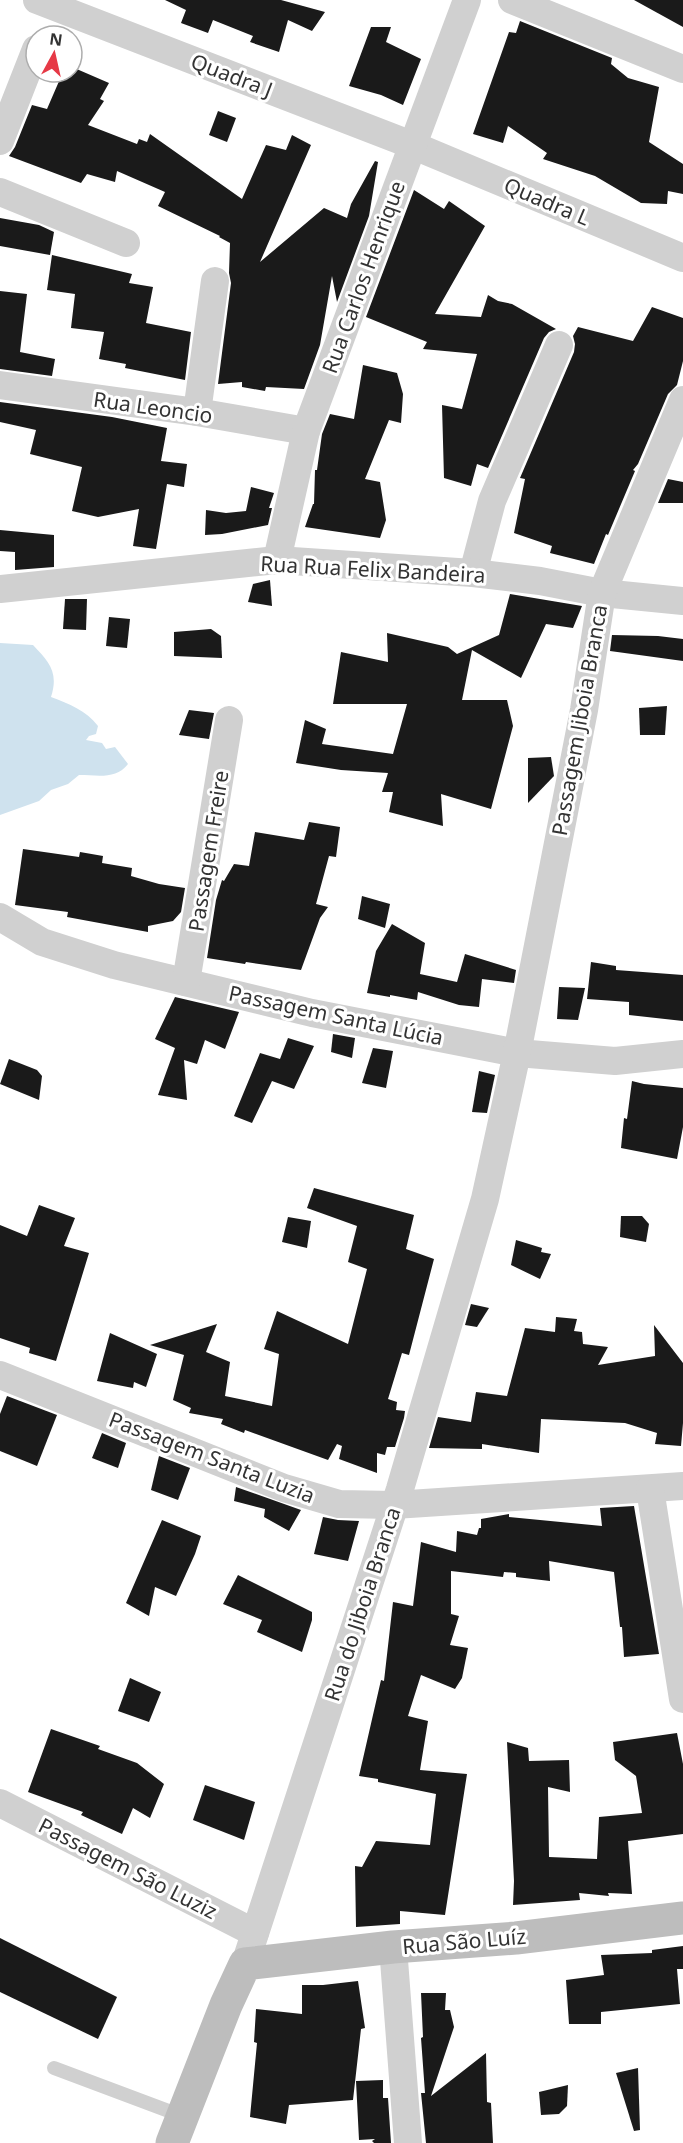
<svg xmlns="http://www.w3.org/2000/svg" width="683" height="2143" font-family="'Noto Sans',sans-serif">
<rect width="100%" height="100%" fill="#fff"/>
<path fill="#cfe2ee" d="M 0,643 L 33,645 C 49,662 59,672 51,697 C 69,704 86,710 98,726 L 96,734 L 89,736 L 86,740 L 102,743 L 106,749 L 115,747 L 128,764 C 116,780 97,775 79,775 L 68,784 L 51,790 L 39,801 L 0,815 Z"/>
<g fill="#1a1a1a">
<path d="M 165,0 L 281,0 L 325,12 L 312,31 L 288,20 L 279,52 L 250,42 L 253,36 L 213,20 L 208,33 L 181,23 L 186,10 Z"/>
<path d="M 634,0 L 683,0 L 683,27 Z"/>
<path d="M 520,21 L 612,58 L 611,64 L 628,78 L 659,87 L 649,142 L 683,164 L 683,194 L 668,191 L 667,204 L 641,203 L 595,176 L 543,159 L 547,153 L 508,126 L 503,143 L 473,134 L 509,32 L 516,33 Z"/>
<path d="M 371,27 L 391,27 L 386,42 L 421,59 L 403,105 L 381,95 L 349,86 Z"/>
<path d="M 72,67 L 109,83 L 100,99 L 104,101 L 88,125 L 137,144 L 139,139 L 147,142 L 150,134 L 242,199 L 266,145 L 286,150 L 292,135 L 311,145 L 260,262 L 324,208 L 347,218 L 351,204 L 375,161 L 378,162 L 369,216 L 337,302 L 332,276 L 320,345 L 304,389 L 266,387 L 265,391 L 242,387 L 242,382 L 218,384 L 231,283 L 229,273 L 230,243 L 219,237 L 220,236 L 158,206 L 165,192 L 117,171 L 115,182 L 87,174 L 81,183 L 9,156 L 15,147 L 32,105 L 47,109 L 63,72 L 72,72 Z"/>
<path d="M 218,111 L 236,118 L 227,142 L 209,135 Z"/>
<path d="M 414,190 L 444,209 L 449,201 L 485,226 L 435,314 L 481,317 L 488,295 L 498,301 L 512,304 L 556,329 L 549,332 L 544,338 L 488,468 L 477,464 L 471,486 L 444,478 L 442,405 L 462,409 L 477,354 L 423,349 L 427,342 L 366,317 Z"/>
<path d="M 0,218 L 39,225 L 54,232 L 50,255 L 0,246 Z"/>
<path d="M 52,255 L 132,274 L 129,283 L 153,287 L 146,323 L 191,332 L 185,380 L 125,368 L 126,364 L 99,359 L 104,332 L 71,328 L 75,294 L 47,290 Z"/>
<path d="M 0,291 L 27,294 L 20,352 L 55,359 L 52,376 L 0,369 Z"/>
<path d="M 652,307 L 683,318 L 683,361 L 677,385 L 668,394 L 638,464 L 633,470 L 635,471 L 608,535 L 606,534 L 594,564 L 550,553 L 552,546 L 514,533 L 525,479 L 520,478 L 574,352 L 575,344 L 573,336 L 578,327 L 633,341 Z"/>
<path d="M 363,365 L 397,373 L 403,394 L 401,423 L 389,420 L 365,479 L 380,482 L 386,520 L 380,538 L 305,527 L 313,504 L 314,504 L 315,470 L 317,470 L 322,434 L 330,414 L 354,419 Z"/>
<path d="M 0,402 L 112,417 L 167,428 L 161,461 L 187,464 L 184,487 L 167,484 L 156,549 L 133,546 L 139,509 L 98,517 L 72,511 L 82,467 L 30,454 L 36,430 L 0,422 Z"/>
<path d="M 668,479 L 683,482 L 683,503 L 658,503 Z"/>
<path d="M 251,487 L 274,493 L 269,508 L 272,508 L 268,525 L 222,534 L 205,535 L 206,510 L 226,513 L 246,511 Z"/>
<path d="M 0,530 L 54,535 L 54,567 L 15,570 L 15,552 L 0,551 Z"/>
<path d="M 270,580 L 272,606 L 248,602 L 253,584 Z"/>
<path d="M 510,594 L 582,606 L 573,628 L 546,624 L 521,678 L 472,650 L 462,700 L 507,700 L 513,726 L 491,809 L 441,794 L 443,826 L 389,812 L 393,792 L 382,792 L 388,773 L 341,770 L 296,763 L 305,720 L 326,729 L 322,744 L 393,754 L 407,704 L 333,704 L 341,652 L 388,662 L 387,633 L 448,647 L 457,654 L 499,635 Z"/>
<path d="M 65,599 L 87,599 L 86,630 L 63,629 Z"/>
<path d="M 109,617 L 130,619 L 127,648 L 106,646 Z"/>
<path d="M 211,629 L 221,636 L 222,658 L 174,656 L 174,632 Z"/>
<path d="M 612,635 L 658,636 L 683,639 L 683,661 L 610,651 Z"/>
<path d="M 667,706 L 665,735 L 640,735 L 639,708 Z"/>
<path d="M 189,710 L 214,713 L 209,739 L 179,735 Z"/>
<path d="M 551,757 L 554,776 L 528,803 L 528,758 Z"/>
<path d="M 309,822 L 340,827 L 336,857 L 329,856 L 316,904 L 328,907 L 320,918 L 301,970 L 246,962 L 245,964 L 207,958 L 216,900 L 222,880 L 224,881 L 234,864 L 249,866 L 255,832 L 304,840 Z"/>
<path d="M 23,849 L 79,857 L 80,852 L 103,856 L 102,863 L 132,868 L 131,876 L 159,884 L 185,888 L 181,912 L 173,921 L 148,926 L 148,932 L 67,917 L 68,912 L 15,905 Z"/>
<path d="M 362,896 L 390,904 L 385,928 L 358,919 Z"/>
<path d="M 392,924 L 425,943 L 420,974 L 457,982 L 465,954 L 516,970 L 514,983 L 482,979 L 479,1007 L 459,1005 L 418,992 L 417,1000 L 390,995 L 390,997 L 367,993 L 376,951 Z"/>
<path d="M 591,962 L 616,966 L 616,970 L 683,975 L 683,1021 L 629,1015 L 629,1002 L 587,999 Z"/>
<path d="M 559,987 L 585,988 L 578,1020 L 557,1019 Z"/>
<path d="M 175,997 L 239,1012 L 225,1049 L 205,1040 L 197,1064 L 184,1060 L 187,1100 L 158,1095 L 175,1048 L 155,1039 Z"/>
<path d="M 333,1034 L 355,1038 L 352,1058 L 331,1052 Z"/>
<path d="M 288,1038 L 314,1046 L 294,1089 L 272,1081 L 252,1123 L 234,1116 L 260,1053 L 280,1059 Z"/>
<path d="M 373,1048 L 393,1051 L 386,1088 L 362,1083 Z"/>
<path d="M 9,1059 L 37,1070 L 42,1076 L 39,1100 L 0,1084 Z"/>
<path d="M 479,1071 L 495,1075 L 487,1113 L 472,1112 Z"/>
<path d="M 632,1081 L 644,1084 L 683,1088 L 683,1127 L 677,1159 L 621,1148 L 624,1118 L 627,1119 Z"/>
<path d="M 314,1188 L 414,1215 L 406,1249 L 434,1259 L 409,1355 L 402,1353 L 388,1399 L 397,1402 L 396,1410 L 405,1411 L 404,1418 L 395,1447 L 387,1447 L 385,1455 L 377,1453 L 377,1473 L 339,1459 L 342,1446 L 337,1444 L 328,1460 L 245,1430 L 244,1433 L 221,1424 L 223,1419 L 189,1413 L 191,1408 L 173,1400 L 184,1355 L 150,1345 L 217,1324 L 206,1352 L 230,1362 L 225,1396 L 272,1406 L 279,1354 L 264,1349 L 277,1311 L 348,1344 L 367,1269 L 348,1262 L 357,1226 L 307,1208 Z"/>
<path d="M 39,1205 L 75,1218 L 64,1246 L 89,1253 L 56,1361 L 29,1353 L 30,1348 L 0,1338 L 0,1225 L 27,1236 Z"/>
<path d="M 621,1216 L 642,1216 L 649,1224 L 646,1242 L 620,1237 Z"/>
<path d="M 288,1217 L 311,1221 L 307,1248 L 282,1242 Z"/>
<path d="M 516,1240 L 542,1248 L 541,1252 L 551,1254 L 540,1279 L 511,1265 Z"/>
<path d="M 471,1304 L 489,1308 L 477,1327 L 465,1325 Z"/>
<path d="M 556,1317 L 577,1319 L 574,1331 L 582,1332 L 583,1344 L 608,1347 L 598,1365 L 655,1356 L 654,1325 L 683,1363 L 683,1423 L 681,1446 L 655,1444 L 657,1433 L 625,1423 L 541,1419 L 539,1453 L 482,1444 L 482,1449 L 429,1448 L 438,1417 L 471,1422 L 476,1392 L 507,1396 L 525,1328 L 555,1332 Z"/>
<path d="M 110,1333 L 157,1354 L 146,1387 L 134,1382 L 133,1388 L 97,1381 Z"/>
<path d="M 7,1396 L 57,1415 L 37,1466 L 0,1451 L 0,1414 Z"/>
<path d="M 102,1433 L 126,1443 L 118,1468 L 92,1458 Z"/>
<path d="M 159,1456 L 190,1468 L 178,1500 L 151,1490 Z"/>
<path d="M 236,1487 L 301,1510 L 289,1531 L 264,1517 L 265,1509 L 234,1501 Z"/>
<path d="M 634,1506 L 659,1654 L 624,1657 L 622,1627 L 620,1627 L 614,1572 L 549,1561 L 550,1581 L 516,1577 L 516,1573 L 504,1572 L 503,1577 L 451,1571 L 451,1614 L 459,1616 L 450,1645 L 468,1648 L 462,1678 L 455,1689 L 421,1675 L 408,1716 L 428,1721 L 420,1770 L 467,1774 L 445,1915 L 400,1911 L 400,1924 L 356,1927 L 355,1866 L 362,1867 L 376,1841 L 430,1845 L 436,1794 L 378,1782 L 378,1779 L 359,1776 L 381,1680 L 384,1681 L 393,1602 L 413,1606 L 421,1542 L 456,1552 L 457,1531 L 477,1535 L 479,1528 L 481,1528 L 481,1519 L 509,1514 L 509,1517 L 602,1526 L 600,1508 Z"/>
<path d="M 323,1517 L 338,1520 L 359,1521 L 348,1561 L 314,1554 Z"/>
<path d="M 162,1520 L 201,1536 L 195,1554 L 176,1596 L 155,1587 L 149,1616 L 126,1603 Z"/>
<path d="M 238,1575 L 312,1612 L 312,1620 L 302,1652 L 257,1632 L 262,1620 L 223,1604 Z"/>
<path d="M 130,1678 L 161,1692 L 149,1722 L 118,1711 Z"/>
<path d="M 51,1729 L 100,1746 L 98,1749 L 137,1763 L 164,1784 L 150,1818 L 133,1808 L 122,1834 L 81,1815 L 83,1812 L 28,1792 Z"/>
<path d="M 677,1733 L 683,1764 L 683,1834 L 628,1841 L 632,1894 L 608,1893 L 609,1896 L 579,1893 L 580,1900 L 513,1905 L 514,1881 L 507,1742 L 528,1748 L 529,1761 L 569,1760 L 570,1792 L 548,1787 L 549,1857 L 597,1859 L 599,1817 L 642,1813 L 636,1776 L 615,1760 L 613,1742 Z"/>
<path d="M 205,1785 L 255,1802 L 244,1840 L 193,1820 Z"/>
<path d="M 0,1938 L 117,1997 L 98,2039 L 0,1992 Z"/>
<path d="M 683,1946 L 683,1969 L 677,1969 L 680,2004 L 601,2012 L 601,2024 L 569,2024 L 566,1980 L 604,1975 L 601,1955 L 652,1953 L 652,1950 Z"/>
<path d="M 358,1981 L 365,2028 L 361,2029 L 353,2100 L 289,2105 L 286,2124 L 250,2117 L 257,2043 L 254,2042 L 256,2009 L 302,2014 L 302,1985 L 323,1985 Z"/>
<path d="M 421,1993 L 446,1993 L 445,2010 L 450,2010 L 454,2027 L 431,2096 L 486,2053 L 487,2102 L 491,2103 L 493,2143 L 426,2143 L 421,2093 L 425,2093 L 421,2038 L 423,2037 Z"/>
<path d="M 638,2068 L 640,2130 L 634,2131 L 616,2073 Z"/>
<path d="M 383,2080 L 383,2098 L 388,2098 L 391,2143 L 374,2143 L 372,2141 L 375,2139 L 359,2140 L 356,2081 Z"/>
<path d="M 568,2085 L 567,2106 L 559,2114 L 541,2115 L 539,2092 Z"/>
</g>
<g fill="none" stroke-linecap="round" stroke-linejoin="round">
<path stroke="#d0d0d0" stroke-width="14" d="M 54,2068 L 182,2116"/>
<g stroke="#d0d0d0" stroke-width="28">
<path d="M 37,0 L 412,145 L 683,258"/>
<path d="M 512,0 L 683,69"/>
<path d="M 0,141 L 36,49"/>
<path d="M 0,192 L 126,243"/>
<path d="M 0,385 L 197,412 L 306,431"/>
<path d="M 197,412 L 215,281"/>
<path d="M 277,560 L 306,431 L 467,0"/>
<path d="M 473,573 L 492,501 L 559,345"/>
<path d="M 0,589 L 277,560 L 473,573 L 540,581 L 602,593 L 683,601"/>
<path d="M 0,917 L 42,942 L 114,965 L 312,1013 L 517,1053 L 615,1061 L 683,1054"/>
<path d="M 186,982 L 229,720"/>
<path d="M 0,1375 L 284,1488 L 339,1504 L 394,1505 L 683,1486"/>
<path d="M 650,1489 L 683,1699"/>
<path d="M 0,1803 L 255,1933"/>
<path d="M 393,1947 L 408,2143"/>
<path d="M 245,1964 L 400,1489 L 485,1199 L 517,1053 L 584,710 L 602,593 L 683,400"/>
</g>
<path stroke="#bdbdbd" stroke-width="33" d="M 172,2143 L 226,2005 L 245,1964 L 393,1947 L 516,1938 L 683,1918"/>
</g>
<g text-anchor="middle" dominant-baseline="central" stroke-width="6" stroke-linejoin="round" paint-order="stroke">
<g font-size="21" fill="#333" stroke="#fff">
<text transform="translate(232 75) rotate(21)">Quadra J</text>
<text transform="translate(547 201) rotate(23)">Quadra L</text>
<text transform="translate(363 277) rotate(-70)">Rua Carlos Henrique</text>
<text transform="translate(153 407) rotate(8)">Rua Leoncio</text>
<text transform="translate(373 569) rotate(3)">Rua Rua Felix Bandeira</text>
<text transform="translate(579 720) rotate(-80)">Passagem Jiboia Branca</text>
<text transform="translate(208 851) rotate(-81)">Passagem Freire</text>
<text transform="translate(336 1015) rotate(12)">Passagem Santa Lúcia</text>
<text transform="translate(212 1457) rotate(21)">Passagem Santa Luzia</text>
<text transform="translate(362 1604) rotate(-72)">Rua do Jiboia Branca</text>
<text transform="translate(128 1868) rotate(27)">Passagem São Luziz</text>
<text transform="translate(464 1941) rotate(-5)">Rua São Luíz</text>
</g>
</g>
<g transform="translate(54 54) rotate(8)"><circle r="28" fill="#ffffff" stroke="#adadad" stroke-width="1.5"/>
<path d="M0-4.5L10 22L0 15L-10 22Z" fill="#e63946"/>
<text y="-9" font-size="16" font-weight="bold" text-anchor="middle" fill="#333333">N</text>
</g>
</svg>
